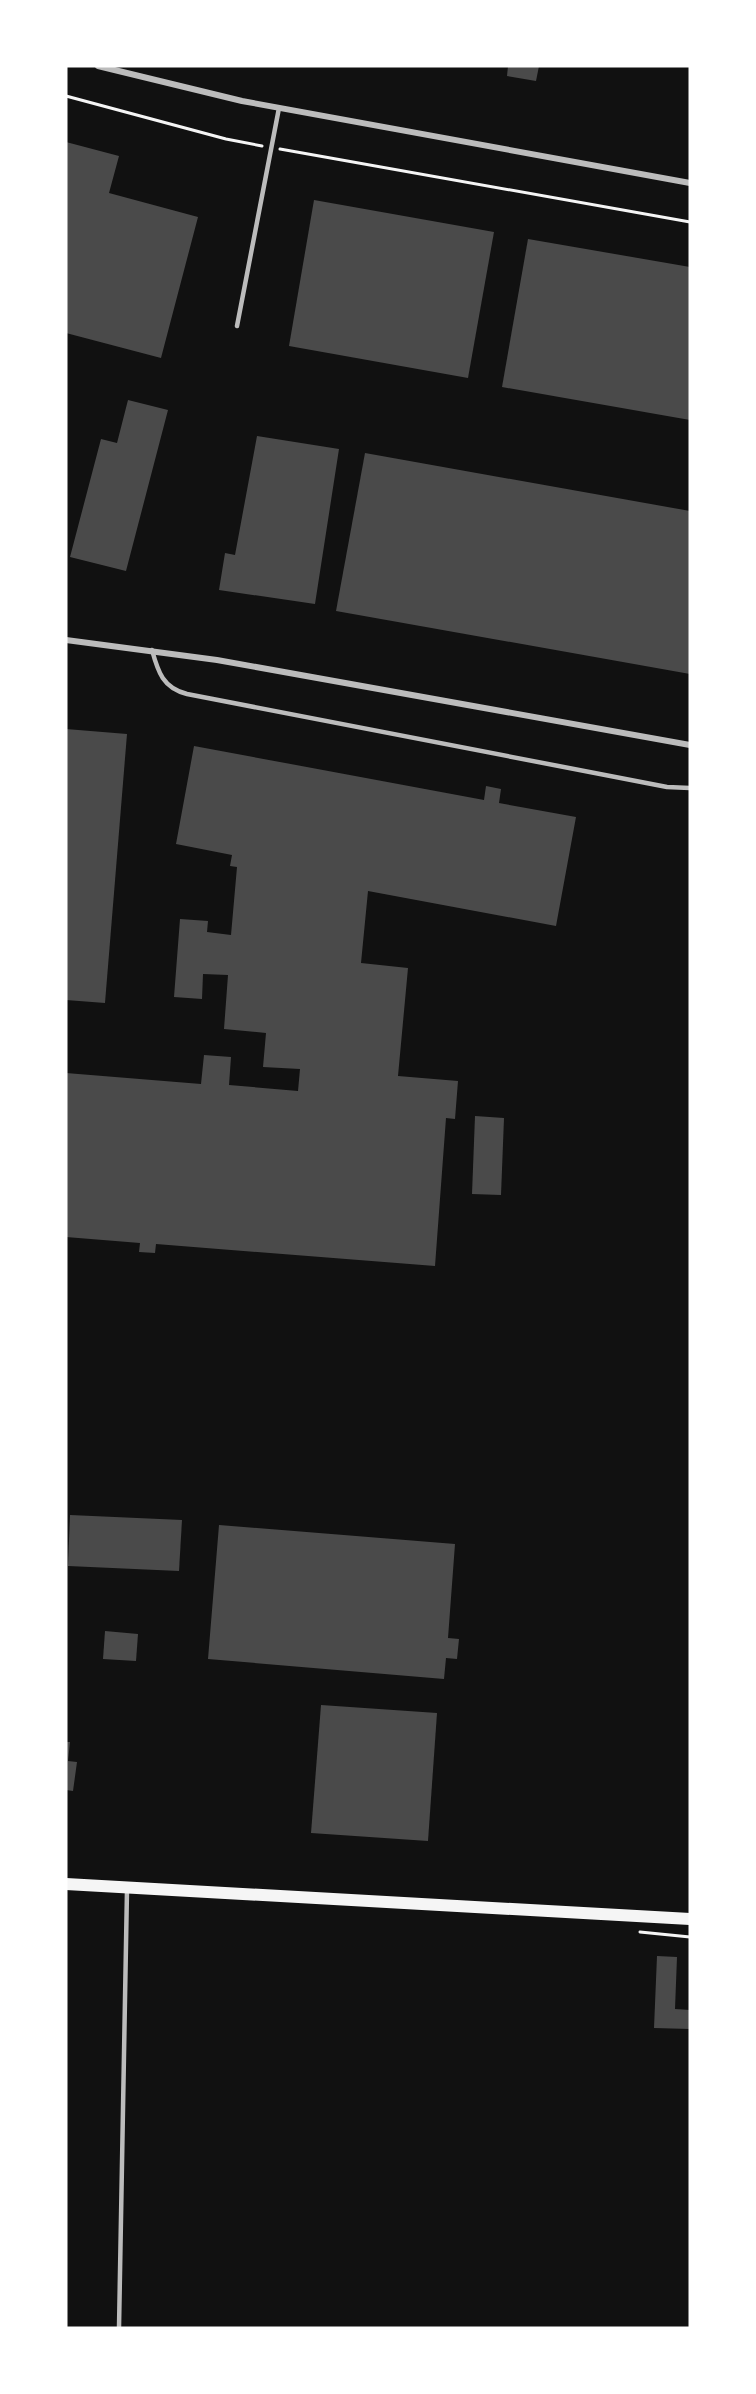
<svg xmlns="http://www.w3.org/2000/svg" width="756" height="2394" font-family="'Zilla Slab',serif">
<rect width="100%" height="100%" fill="#111"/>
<g fill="#4a4a4a">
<path d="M 508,66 L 539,66 L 536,81 L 507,76 Z"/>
<path d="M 66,142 L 119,156 L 109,193 L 198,217 L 161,358 L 66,333 Z"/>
<path d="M 314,200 L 494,232 L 468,378 L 289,346 Z"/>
<path d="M 528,239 L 690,267 L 690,420 L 502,387 Z"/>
<path d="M 128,400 L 168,410 L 126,571 L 70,557 L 101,439 L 117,443 Z"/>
<path d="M 257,436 L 339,449 L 315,604 L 219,590 L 225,553 L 235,555 Z"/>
<path d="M 365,453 L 690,511 L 690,674 L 336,611 Z"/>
<path d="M 66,729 L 127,734 L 105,1003 L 66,1000 Z"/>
<path d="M 194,746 L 484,800 L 486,786 L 501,789 L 499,803 L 576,817 L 556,926 L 368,891 L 361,963 L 408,968 L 398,1076 L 458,1081 L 455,1119 L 446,1118 L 435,1266 L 156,1244 L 155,1253 L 139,1252 L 140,1243 L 66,1237 L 66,1073 L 201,1084 L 204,1055 L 231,1057 L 229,1085 L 298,1091 L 300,1069 L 263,1067 L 266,1033 L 224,1029 L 228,975 L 203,974 L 202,999 L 174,997 L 180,919 L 208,921 L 207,932 L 231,935 L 237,867 L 230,866 L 232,855 L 176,844 Z"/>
<path d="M 475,1116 L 504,1118 L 501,1195 L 472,1194 Z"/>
<path d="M 70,1515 L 182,1520 L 179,1571 L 68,1566 Z"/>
<path d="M 219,1525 L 455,1544 L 448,1638 L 459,1639 L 457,1659 L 446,1658 L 444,1679 L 208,1659 Z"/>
<path d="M 105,1631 L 138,1634 L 136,1661 L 103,1659 Z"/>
<path d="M 321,1705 L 437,1713 L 428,1841 L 311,1833 Z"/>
<path d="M 66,1742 L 70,1742 L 68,1761 L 77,1762 L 73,1791 L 66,1790 Z"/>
<path d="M 657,1956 L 677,1957 L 675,2009 L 690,2010 L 690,2029 L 654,2028 Z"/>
</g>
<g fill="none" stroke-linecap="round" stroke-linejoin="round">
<g stroke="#f5f5f5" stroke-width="3">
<path d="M 66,96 L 226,139 L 262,146"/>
<path d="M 280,149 L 690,222"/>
<path d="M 640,1932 L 690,1937"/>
</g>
<g stroke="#bcbcbc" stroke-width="4.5">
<path d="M 237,326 L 279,108"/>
<path d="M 152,650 C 158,672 163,688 187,694 L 667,787 L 690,788"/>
<path d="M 119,2328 L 127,1890"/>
</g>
<g stroke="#bcbcbc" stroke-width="6">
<path d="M 98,66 L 242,101 L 690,183"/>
<path d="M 66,640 L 217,660 L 690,745"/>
</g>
<path stroke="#f5f5f5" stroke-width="12" d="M 66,1884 L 690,1919"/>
</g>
<rect width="756" height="2394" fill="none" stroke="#ffffff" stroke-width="135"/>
</svg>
